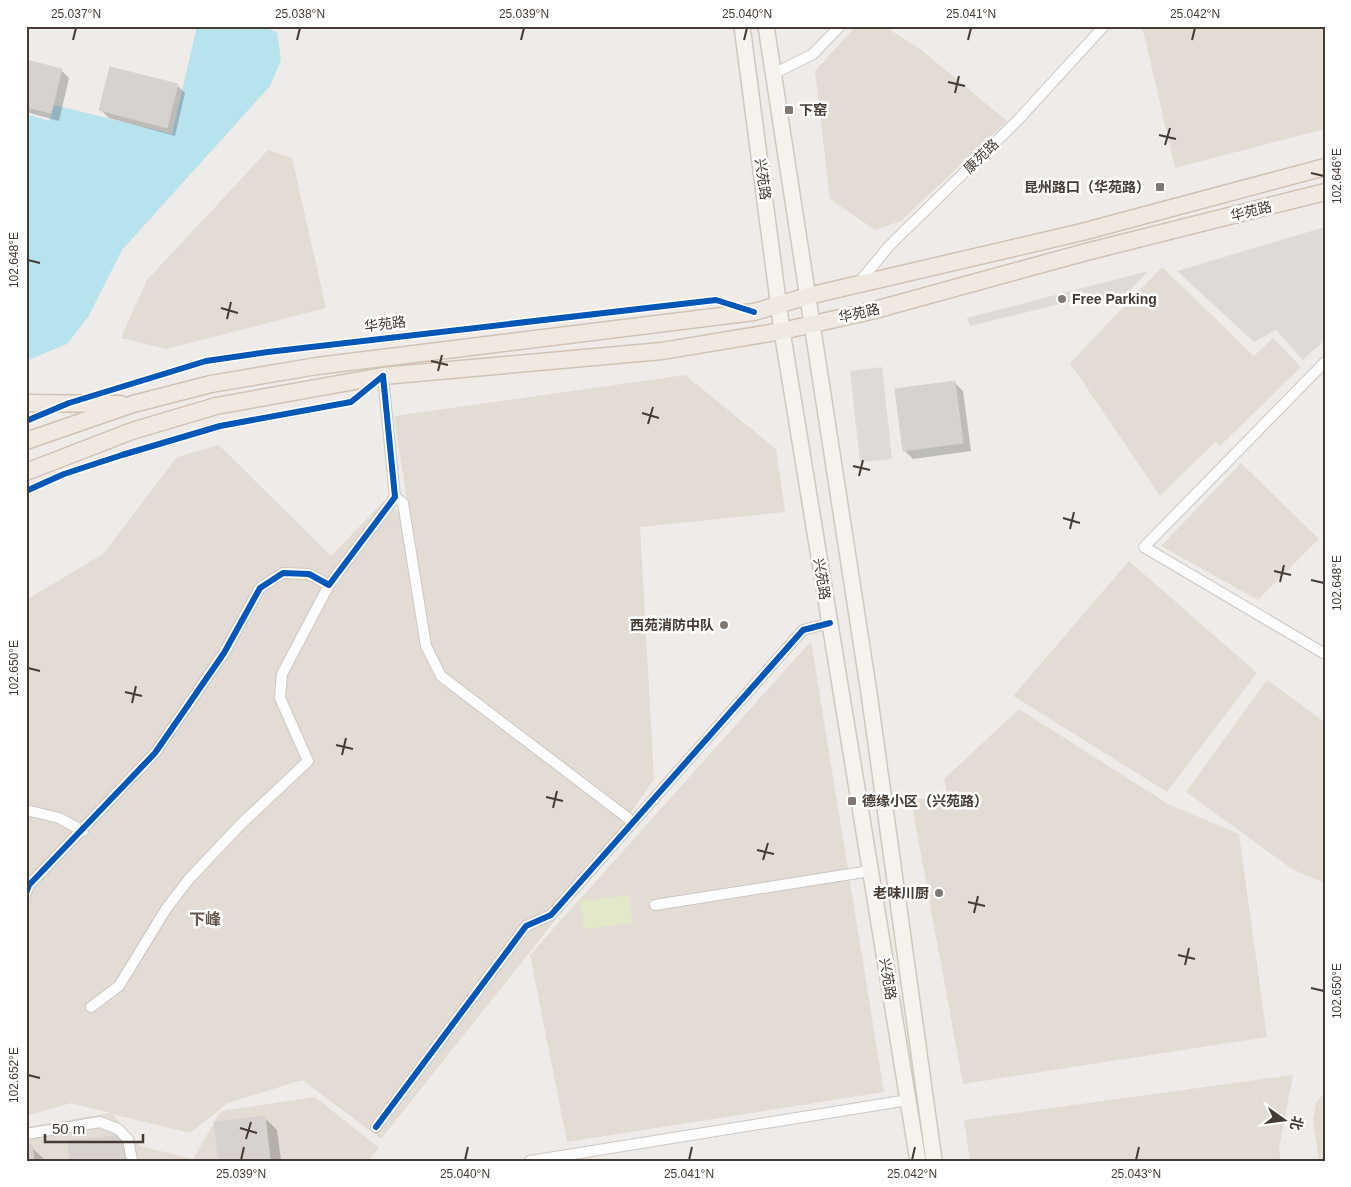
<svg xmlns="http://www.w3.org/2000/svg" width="1351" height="1187" font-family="Helvetica,'Noto Sans SC',sans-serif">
<rect width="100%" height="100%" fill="#eeebe8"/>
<g fill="#e3dcd5">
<path d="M 856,26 L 884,26 L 920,49 L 1007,121 L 901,221 L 875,230 L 830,199 L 815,71 Z"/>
<path d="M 1142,26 L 1325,26 L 1325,129 L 1175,168 Z"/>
<path d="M 268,150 L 292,158 L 326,308 L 166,349 L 121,338 L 147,280 Z"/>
<path d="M 1162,267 L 1254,356 L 1273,338 L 1301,367 L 1220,446 L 1215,442 L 1160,496 L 1070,363 Z"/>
<path d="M 685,375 L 776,449 L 785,512 L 640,527 L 654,779 L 630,814 L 450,678 L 430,646 L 434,677 L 631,825 L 381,1139 L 302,1080 L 228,1103 L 190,1133 L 112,1114 L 140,1146 L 193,1159 L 221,1111 L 315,1097 L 379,1148 L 368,1161 L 26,1161 L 26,1127 L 110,1113 L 71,1103 L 26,1116 L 26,600 L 103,554 L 177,457 L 219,445 L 331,556 L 384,501 L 410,520 L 394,416 Z"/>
<path d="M 1241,463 L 1319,539 L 1258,600 L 1161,546 Z"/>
<path d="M 1129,561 L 1257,673 L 1167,792 L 1013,696 Z"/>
<path d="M 811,641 L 884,1092 L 567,1142 L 530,955 Z"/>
<path d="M 1267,680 L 1325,722 L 1325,883 L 1292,869 L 1186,792 Z"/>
<path d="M 1019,709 L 1168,804 L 1239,834 L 1267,1037 L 963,1084 L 911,800 L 948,796 L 944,779 Z"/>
<path d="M 1293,1075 L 1279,1148 L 1281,1161 L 970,1161 L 964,1120 Z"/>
<path d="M 1325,1093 L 1325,1161 L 1319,1161 L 1313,1122 L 1316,1102 Z"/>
</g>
<path fill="#e2e8c8" d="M 629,895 L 633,923 L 584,929 L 580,901 Z"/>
<g fill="#dedad8">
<path d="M 1325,227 L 1325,340 L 1303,360 L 1276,330 L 1254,342 L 1177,271 Z"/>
<path d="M 1148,271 L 1122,299 L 1085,298 L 970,326 L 967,318 Z"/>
<path d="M 882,367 L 892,459 L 860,462 L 850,371 Z"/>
</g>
<path fill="#b7e3ed" d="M 197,26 L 260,26 L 277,32 L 281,60 L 270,86 L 122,250 L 88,317 L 67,344 L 26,361 L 26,114 L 49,121 L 54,105 L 172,134 Z"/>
<g fill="#0003">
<path d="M 26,61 L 61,70 L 69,78 L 59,121 L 26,112 Z"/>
<path d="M 177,85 L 185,93 L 175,136 L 109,118 L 101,110 Z"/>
<path d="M 955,383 L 963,391 L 971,451 L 913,459 L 904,450 Z"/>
<path d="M 264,1117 L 277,1130 L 281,1161 L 220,1161 Z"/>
<path d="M 121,1136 L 135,1161 L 71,1161 Z"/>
<path d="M 31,1147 L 44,1159 L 44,1161 L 26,1161 Z"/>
</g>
<g fill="#d7d2cf" stroke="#d6d2ce">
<path d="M 26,60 L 62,69 L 51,113 L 26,107 Z"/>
<path d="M 110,67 L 178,84 L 167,128 L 99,110 Z"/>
<path d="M 955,381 L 963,443 L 903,451 L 895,389 Z"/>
<path d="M 265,1116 L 270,1159 L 219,1161 L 214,1122 Z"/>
<path d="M 122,1135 L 125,1161 L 70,1161 L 68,1141 Z"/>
<path d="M 32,1145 L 34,1161 L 26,1161 L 26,1146 Z"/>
</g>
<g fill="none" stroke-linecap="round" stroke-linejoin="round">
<g stroke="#cbc7c4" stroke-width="12">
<g id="street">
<path d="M 773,74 L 813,54 L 840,26"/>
<path d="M 857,285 L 890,245 L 1019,119 L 1104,26"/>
<path d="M 1325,362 L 1144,547 L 1325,654"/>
<path d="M 395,497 L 403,503 L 426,646 L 441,676 L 633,822"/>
<path d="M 26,810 L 59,818 L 83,831"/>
<path d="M 26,893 L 29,885 L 155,753 L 224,653 L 260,588 L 283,573 L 309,574 L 329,585 L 395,497 L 383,376"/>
<path d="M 655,905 L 870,871"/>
<path d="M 91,1007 L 119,986 L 166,909 L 189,879 L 241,824 L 308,761 L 280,698 L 282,674 L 329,585"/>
<path d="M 376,1127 L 526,926 L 551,915 L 803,630 L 830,623"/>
<path d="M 26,1134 L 100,1122 L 118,1129 L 128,1139 L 132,1161"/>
<path d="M 530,1161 L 908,1100"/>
</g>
</g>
<g stroke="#cfc8c0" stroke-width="18">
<g id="secondary">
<path d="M 742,26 L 782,331 L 918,1161"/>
<path d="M 766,26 L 869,693 L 934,1161"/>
</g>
</g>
<g stroke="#d0c3b5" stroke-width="19">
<g id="primary">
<path d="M 26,403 L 120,404"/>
<path d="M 26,441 L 133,404 L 211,384 L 317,366 L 754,312 L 808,296 L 1082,232 L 1325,167"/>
<path d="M 26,472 L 132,431 L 216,406 L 383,376 L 662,351 L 782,331 L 871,311 L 1086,252 L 1325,192"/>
</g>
</g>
<use href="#street" stroke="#fcfcfc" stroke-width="10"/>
<use href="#secondary" stroke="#f6f2ee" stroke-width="15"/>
<use href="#primary" stroke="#f0e9e2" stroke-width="16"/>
<g stroke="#fff" stroke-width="9">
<g id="cycleway">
<path d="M 26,421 L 69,403 L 206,361 L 268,352 L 716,300 L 754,312"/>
<path d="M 26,491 L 64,474 L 122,455 L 220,426 L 351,402 L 383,376"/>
<path d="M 26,893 L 29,885 L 155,753 L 224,653 L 260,588 L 283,573 L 309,574 L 329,585 L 395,497 L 383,376"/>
<path d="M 376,1127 L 526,926 L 551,915 L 803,630 L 830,623"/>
</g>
</g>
<use href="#cycleway" stroke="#0057b8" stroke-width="6"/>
</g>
<path fill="none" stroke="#443b34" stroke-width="2" d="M 73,40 L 76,28M 297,40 L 300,28M 521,40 L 524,28M 744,40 L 747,28M 968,40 L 971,28M 1192,40 L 1195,28M 948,82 L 965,86M 955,93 L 959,76M 1159,135 L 1176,139M 1165,145 L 1170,128M 1311,173 L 1324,176M 28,260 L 40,263M 221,308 L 238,313M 227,319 L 231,302M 431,361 L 448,365M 438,371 L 442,355M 642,413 L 659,418M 648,424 L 653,407M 853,466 L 870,470M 859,476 L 863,460M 1063,518 L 1080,523M 1070,529 L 1074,512M 1274,571 L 1291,575M 1311,580 L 1324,583M 1280,582 L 1284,565M 28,668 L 40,671M 125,692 L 142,696M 132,703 L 136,686M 336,745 L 353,749M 342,755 L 346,738M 546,797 L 563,801M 553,808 L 557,791M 757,850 L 774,854M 763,860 L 768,843M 968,902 L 985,906M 974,913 L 978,896M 1178,955 L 1195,959M 1185,965 L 1189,948M 1311,988 L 1324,991M 28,1075 L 40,1078M 240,1128 L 257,1133M 246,1139 L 251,1122M 241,1160 L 244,1147M 465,1160 L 468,1147M 689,1160 L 692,1147M 912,1160 L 915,1147M 1136,1160 L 1139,1147"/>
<g fill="#807973" stroke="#fff" stroke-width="2">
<rect x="784" y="105" width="10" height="10" rx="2.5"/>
<rect x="1155" y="182" width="10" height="10" rx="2.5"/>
<circle cx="1062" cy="299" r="5"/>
<circle cx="724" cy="625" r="5"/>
<rect x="847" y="796" width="10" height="10" rx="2.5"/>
<circle cx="939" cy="893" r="5"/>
</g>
<g text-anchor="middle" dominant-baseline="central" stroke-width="5" stroke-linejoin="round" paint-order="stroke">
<g font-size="14" font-weight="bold" fill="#443b34" stroke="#fff" text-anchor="start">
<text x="799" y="110">下窑</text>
<text x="1150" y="187" text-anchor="end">昆州路口（华苑路）</text>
<text x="1072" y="299">Free Parking</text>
<text x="714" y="625" text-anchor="end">西苑消防中队</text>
<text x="862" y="801">德缘小区（兴苑路）</text>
<text x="929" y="893" text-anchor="end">老味川厨</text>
</g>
<g font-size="14" fill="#443b34" stroke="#fff">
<text transform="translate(981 156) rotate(-44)">康苑路</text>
<text transform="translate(763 179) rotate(82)">兴苑路</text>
<text transform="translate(1251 211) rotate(-14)">华苑路</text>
<text transform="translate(859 313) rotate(-13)">华苑路</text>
<text transform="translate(385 324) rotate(-7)">华苑路</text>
<text transform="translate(822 579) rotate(81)">兴苑路</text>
<text transform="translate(888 979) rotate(81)">兴苑路</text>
</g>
<g font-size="16" font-weight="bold" fill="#67564c" stroke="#fff">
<text x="205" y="919">下峰</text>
</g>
</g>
<rect width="1351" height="1187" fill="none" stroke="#ffffff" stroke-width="55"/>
<g transform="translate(1284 1120) rotate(104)" stroke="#ffffff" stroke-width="4" paint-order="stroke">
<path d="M0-4L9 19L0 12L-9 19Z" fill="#443b34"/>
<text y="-8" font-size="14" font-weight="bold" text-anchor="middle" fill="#443b34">北</text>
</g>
<path d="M45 1134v8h98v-8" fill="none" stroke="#443b34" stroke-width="2.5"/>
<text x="52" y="1134" font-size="15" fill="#443b34" stroke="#ffffff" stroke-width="4" paint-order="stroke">50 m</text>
<rect x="28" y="28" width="1296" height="1132" fill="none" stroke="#443b34" stroke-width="2"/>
<g font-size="12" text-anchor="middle" fill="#443b34">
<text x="76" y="18">25.037°N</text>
<text x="300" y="18">25.038°N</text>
<text x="524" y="18">25.039°N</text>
<text x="747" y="18">25.040°N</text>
<text x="971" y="18">25.041°N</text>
<text x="1195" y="18">25.042°N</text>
<text transform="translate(1337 176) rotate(-90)" y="4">102.646°E</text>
<text transform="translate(14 260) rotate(-90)" y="4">102.648°E</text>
<text transform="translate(1337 583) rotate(-90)" y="4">102.648°E</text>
<text transform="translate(14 668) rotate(-90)" y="4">102.650°E</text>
<text transform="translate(1337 991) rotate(-90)" y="4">102.650°E</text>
<text transform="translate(14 1075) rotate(-90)" y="4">102.652°E</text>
<text x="241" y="1178">25.039°N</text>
<text x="465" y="1178">25.040°N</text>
<text x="689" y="1178">25.041°N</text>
<text x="912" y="1178">25.042°N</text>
<text x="1136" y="1178">25.043°N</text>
</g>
</svg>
